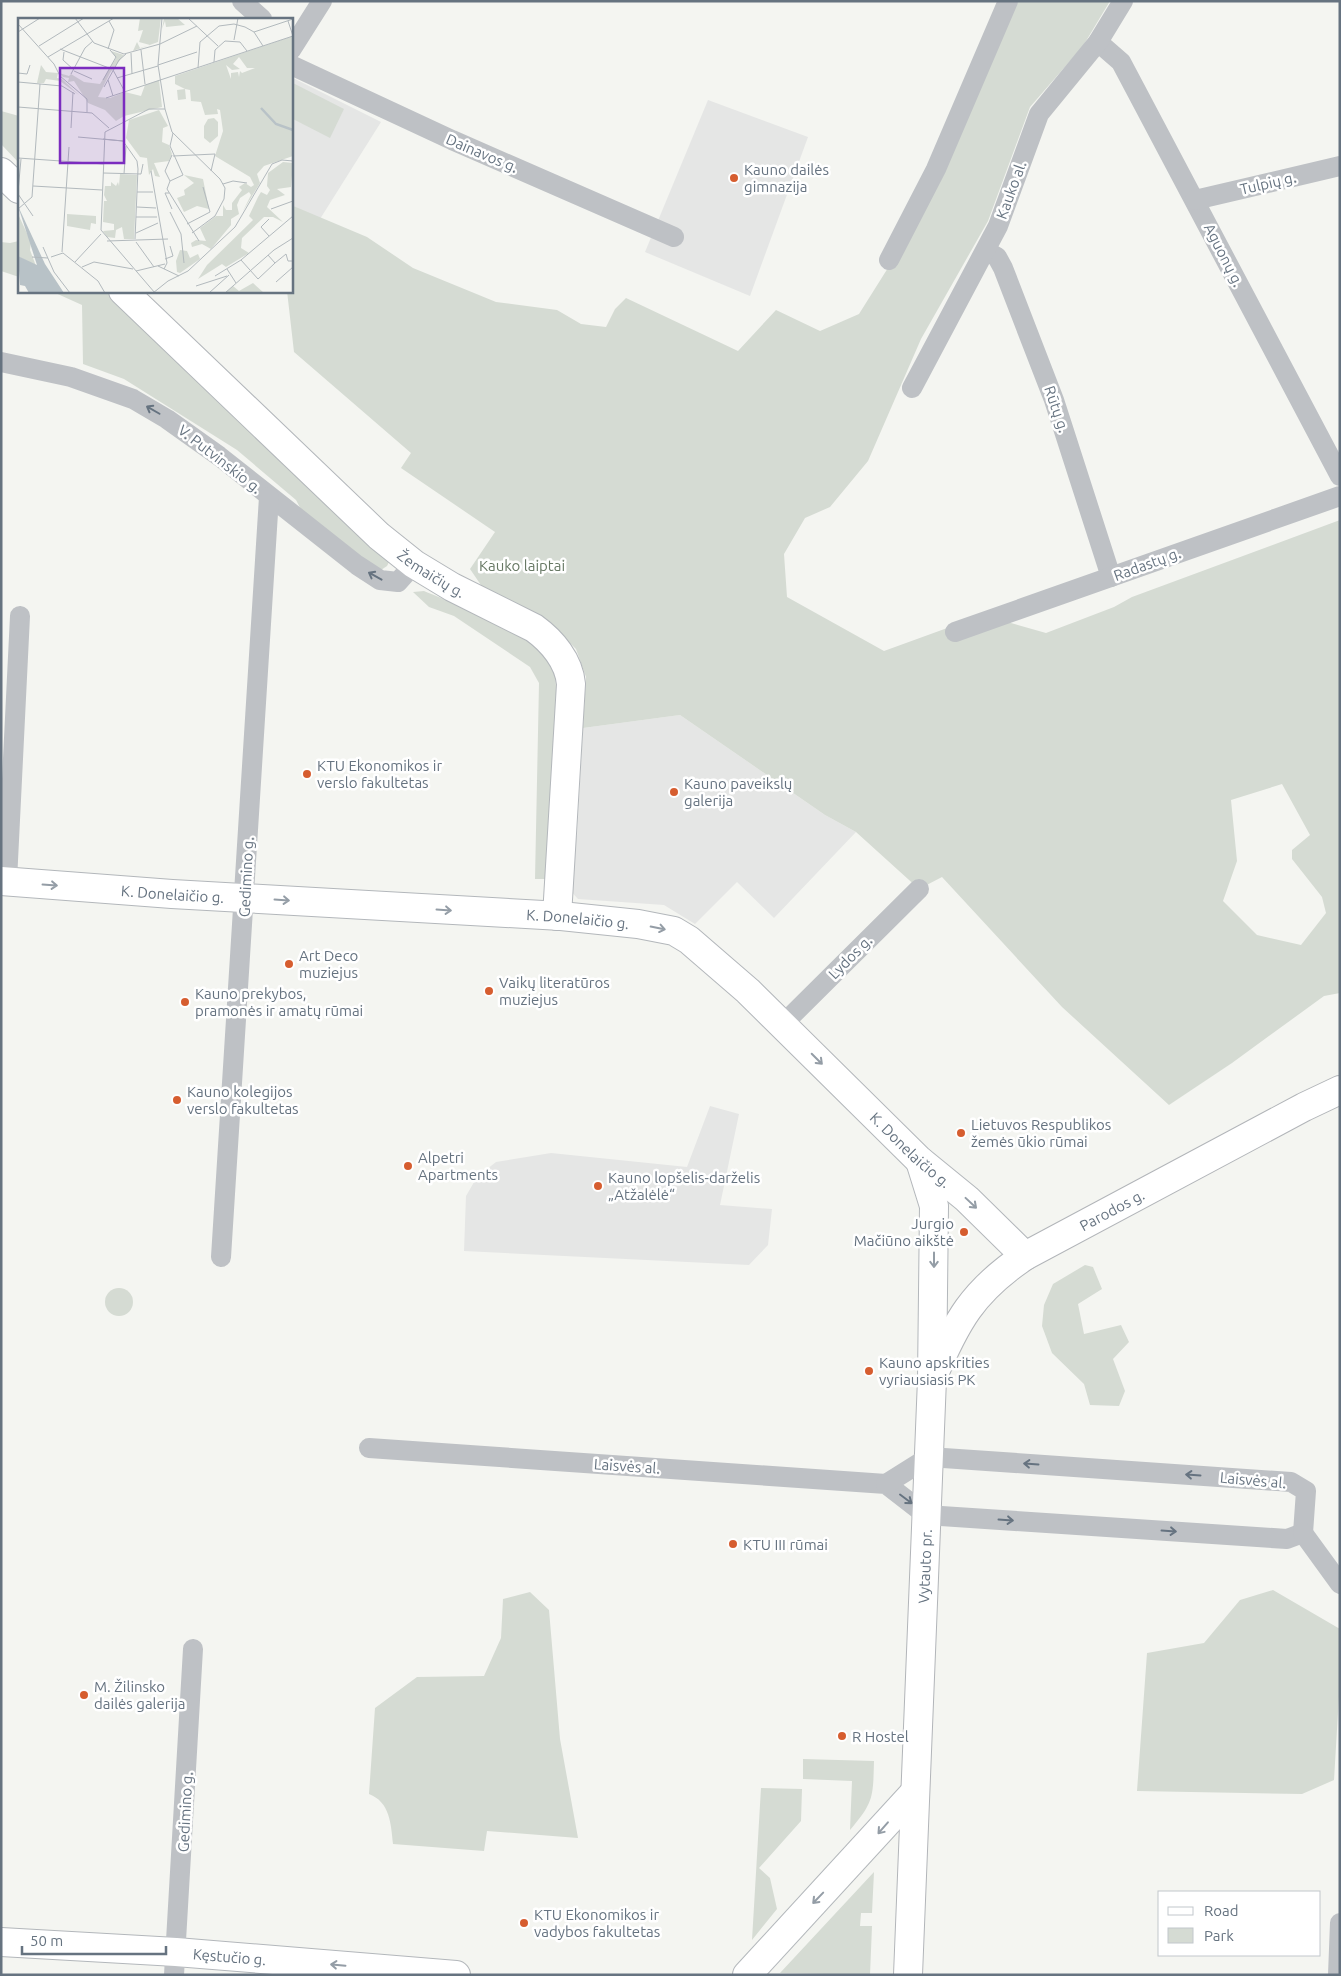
<svg xmlns="http://www.w3.org/2000/svg" width="1341" height="1976" font-family="Ubuntu,sans-serif">
<rect width="100%" height="100%" fill="#f4f5f1"/>
<g fill="#e5e6e5">
<path d="M 291,77 L 381,122 L 320,219 L 291,205 Z"/>
<path d="M 708,100 L 808,137 L 750,296 L 645,252 Z"/>
<path d="M 680,715 L 825,815 L 856,832 L 774,918 L 737,882 L 695,924 L 664,905 L 578,899 L 567,887 L 572,837 L 577,836 L 583,728 Z"/>
<path d="M 710,1106 L 739,1114 L 720,1205 L 772,1209 L 768,1245 L 749,1265 L 464,1251 L 466,1196 L 477,1177 L 496,1162 L 551,1153 L 687,1167 Z"/>
</g>
<g fill="#d5dbd3" fill-rule="evenodd">
<path d="M 1018,1 L 1110,1 L 1083,46 L 1030,107 L 988,221 L 921,339 L 868,461 L 830,507 L 805,518 L 784,554 L 787,597 L 884,651 L 983,615 L 1046,633 L 1114,607 L 1132,597 L 1340,520 L 1340,993 L 1324,996 L 1232,1063 L 1169,1105 L 1062,1007 L 942,877 L 919,889 L 856,832 L 825,815 L 680,715 L 583,728 L 586,677 L 576,649 L 567,640 L 538,620 L 485,591 L 470,569 L 495,532 L 401,468 L 411,453 L 294,352 L 287,291 L 291,291 L 291,205 L 367,237 L 413,268 L 496,302 L 557,310 L 581,324 L 606,327 L 615,309 L 626,298 L 738,351 L 776,310 L 820,331 L 859,314 L 920,217 ZM 1282,784 L 1310,835 L 1292,850 L 1292,859 L 1322,897 L 1326,913 L 1301,945 L 1257,935 L 1223,901 L 1237,861 L 1231,800 Z"/>
<path d="M 291,82 L 344,109 L 330,138 L 291,118 Z"/>
<path d="M 1,111 L 19,116 L 19,163 L 1,144 Z"/>
<path d="M 19,241 L 19,277 L 1,271 L 1,242 L 10,243 Z"/>
<path d="M 51,291 L 105,291 L 255,435 L 390,560 L 387,566 L 381,570 L 306,519 L 296,500 L 237,450 L 124,379 L 83,364 L 82,305 Z"/>
<path d="M 424,591 C 451,602 532,636 548,659 C 556,670 556,682 556,695 L 546,879 L 535,879 L 539,683 L 530,667 L 454,616 L 429,607 L 413,592 Z"/>
<path d="M 1085,1265 L 1093,1267 L 1102,1289 L 1078,1304 L 1084,1334 L 1121,1325 L 1129,1342 L 1113,1359 L 1125,1391 L 1119,1406 L 1090,1405 L 1084,1384 L 1052,1353 L 1042,1326 L 1044,1305 L 1053,1284 Z"/>
<circle cx="119" cy="1302" r="14"/>
<path d="M 1273,1590 L 1340,1629 L 1340,1679 L 1334,1780 L 1302,1794 L 1137,1791 L 1147,1653 L 1204,1643 L 1240,1600 Z"/>
<path d="M 530,1592 L 549,1610 L 560,1739 L 578,1838 L 487,1831 L 484,1851 L 393,1844 C 391,1824 390,1802 369,1794 L 375,1708 L 417,1677 L 484,1676 L 501,1638 L 503,1599 Z"/>
<path d="M 803,1759 L 874,1761 C 873,1797 874,1802 850,1830 L 852,1781 L 803,1779 Z"/>
<path d="M 761,1788 L 802,1789 L 801,1821 L 759,1868 L 770,1878 L 777,1909 L 752,1940 Z"/>
<path d="M 874,1872 L 872,1913 L 861,1913 L 860,1926 L 872,1926 L 870,1975 L 780,1973 Z"/>
</g>
<g fill="none" stroke-linecap="round" stroke-linejoin="round">
<g stroke="#b3b7bb" stroke-width="30">
<g id="secondary">
<path d="M 1,172 L 19,189"/>
<path id="s1" d="M 123,291 L 379,536 L 414,564 L 452,587 L 534,628 C 552,641 569,661 571,684 L 557,916"/>
<path id="s2" d="M 1,881 L 172,894 L 561,916 L 638,924 L 674,931 L 689,940 L 748,991 L 918,1159 L 967,1199 L 1025,1256"/>
<path d="M 920,1161 L 934,1206 L 932,1379"/>
<path id="s3" d="M 1,1942 L 176,1952 L 456,1975"/>
<path d="M 747,1975 L 915,1792"/>
</g>
</g>
<g stroke="#b2b5b9" stroke-width="30">
<g id="primary">
<path id="s4" d="M 908,1975 L 932,1379 C 956,1321 973,1291 1025,1256 L 1304,1107 L 1340,1090"/>
</g>
</g>
<g stroke="#bec1c5" stroke-width="20">
<path d="M 242,1 L 262,19"/>
<path d="M 1098,42 L 1121,62 L 1340,476"/>
<path d="M 291,50 L 322,1"/>
<path d="M 291,65 L 452,140 L 674,237"/>
<path d="M 1195,200 L 1340,166"/>
<path d="M 986,251 L 997,257 L 1003,268 L 1054,400 L 1111,577"/>
<path d="M 889,260 L 936,169 L 1008,1"/>
<path d="M 1,362 L 71,377 L 133,399 L 167,419 L 219,456 L 357,565 L 380,580 L 398,582 L 414,564"/>
<path d="M 912,388 L 998,226 L 1039,114 L 1098,42 L 1123,1"/>
<path d="M 955,632 L 1340,496"/>
<path d="M 7,881 L 20,616"/>
<path d="M 782,1025 L 919,889"/>
<path d="M 221,1257 L 269,497"/>
<path d="M 369,1448 L 886,1484 L 926,1515 L 1287,1539 L 1303,1533"/>
<path d="M 886,1484 L 929,1457 L 1291,1482 L 1306,1491 L 1303,1533"/>
<path d="M 1303,1533 L 1340,1584"/>
<path d="M 174,1975 L 193,1649"/>
<path d="M 1338,1975 L 1340,1923"/>
</g>
<use href="#secondary" stroke="#fff" stroke-width="28"/>
<use href="#primary" stroke="#fff" stroke-width="28"/>
</g>
<defs><path id="oneway-shaft" d="M-6 0H5M1.5-3L5.5 0L1.5 3" fill="none" stroke-width="1.6" stroke-linecap="round" stroke-linejoin="round" transform="scale(1.25)"/></defs>
<g stroke="#667380">
<use href="#oneway-shaft" transform="translate(153 410) rotate(-150)"/>
<use href="#oneway-shaft" transform="translate(375 576) rotate(-151)"/>
<use href="#oneway-shaft" transform="translate(1031 1464) rotate(-176)"/>
<use href="#oneway-shaft" transform="translate(1193 1475) rotate(-176)"/>
<use href="#oneway-shaft" transform="translate(906 1499) rotate(37)"/>
<use href="#oneway-shaft" transform="translate(1006 1520) rotate(4)"/>
<use href="#oneway-shaft" transform="translate(1169 1531) rotate(4)"/>
</g>
<g stroke="#949da6">
<use href="#oneway-shaft" transform="translate(50 885) rotate(4)"/>
<use href="#oneway-shaft" transform="translate(282 900) rotate(4)"/>
<use href="#oneway-shaft" transform="translate(444 910) rotate(4)"/>
<use href="#oneway-shaft" transform="translate(658 928) rotate(11)"/>
<use href="#oneway-shaft" transform="translate(817 1059) rotate(45)"/>
<use href="#oneway-shaft" transform="translate(971 1203) rotate(43)"/>
<use href="#oneway-shaft" transform="translate(934 1260) rotate(90)"/>
<use href="#oneway-shaft" transform="translate(883 1828) rotate(131)"/>
<use href="#oneway-shaft" transform="translate(818 1898) rotate(134)"/>
<use href="#oneway-shaft" transform="translate(338 1965) rotate(-175)"/>
</g>
<g fill="#d65d2f" stroke="#fff" stroke-width="2">
<circle cx="734" cy="178" r="5"/>
<circle cx="307" cy="774" r="5"/>
<circle cx="674" cy="792" r="5"/>
<circle cx="289" cy="964" r="5"/>
<circle cx="489" cy="991" r="5"/>
<circle cx="185" cy="1002" r="5"/>
<circle cx="177" cy="1100" r="5"/>
<circle cx="961" cy="1133" r="5"/>
<circle cx="408" cy="1166" r="5"/>
<circle cx="598" cy="1186" r="5"/>
<circle cx="964" cy="1232" r="5"/>
<circle cx="869" cy="1371" r="5"/>
<circle cx="733" cy="1544" r="5"/>
<circle cx="84" cy="1695" r="5"/>
<circle cx="842" cy="1736" r="5"/>
<circle cx="524" cy="1923" r="5"/>
</g>
<g text-anchor="middle" dominant-baseline="central" stroke-width="5" stroke-linejoin="round" paint-order="stroke">
<g font-size="15" fill="#667380" stroke="#fff">
<text transform="translate(482 153) rotate(23)">Dainavos g.</text>
<text transform="translate(1268 183) rotate(-13)">Tulpių g.</text>
<text transform="translate(1011 190) rotate(-70)">Kauko al.</text>
<text transform="translate(1224 255) rotate(63)">Aguonų g.</text>
<text transform="translate(1057 409) rotate(71)">Rūtų g.</text>
<text transform="translate(220 459) rotate(38)">V. Putvinskio g.</text>
<text transform="translate(1147 564) rotate(-20)">Radastų g.</text>
<text stroke="none"><textPath href="#s1" startOffset="419">Žemaičių g.</textPath></text>
<text transform="translate(246 877) rotate(-87)">Gedimino g.</text>
<text stroke="none"><textPath href="#s2" startOffset="172">K. Donelaičio g.</textPath></text>
<text stroke="none"><textPath href="#s2" startOffset="578">K. Donelaičio g.</textPath></text>
<text transform="translate(850 957) rotate(-45)">Lydos g.</text>
<text stroke="none"><textPath href="#s2" startOffset="998">K. Donelaičio g.</textPath></text>
<text stroke="none"><textPath href="#s4" startOffset="852">Parodos g.</textPath></text>
<text transform="translate(627 1466) rotate(4)">Laisvės al.</text>
<text transform="translate(1253 1480) rotate(5)">Laisvės al.</text>
<text stroke="none"><textPath href="#s4" startOffset="409">Vytauto pr.</textPath></text>
<text transform="translate(185 1812) rotate(-87)">Gedimino g.</text>
<text stroke="none"><textPath href="#s3" startOffset="229">Kęstučio g.</textPath></text>
</g>
<g font-size="15" fill="#667380" stroke="#fff" text-anchor="start">
<text x="744" y="169">Kauno dailės<tspan x="744" dy="17">gimnazija</tspan></text>
<text x="317" y="765">KTU Ekonomikos ir<tspan x="317" dy="17">verslo fakultetas</tspan></text>
<text x="684" y="783">Kauno paveikslų<tspan x="684" dy="17">galerija</tspan></text>
<text x="299" y="955">Art Deco<tspan x="299" dy="17">muziejus</tspan></text>
<text x="499" y="982">Vaikų literatūros<tspan x="499" dy="17">muziejus</tspan></text>
<text x="195" y="993">Kauno prekybos,<tspan x="195" dy="17">pramonės ir amatų rūmai</tspan></text>
<text x="187" y="1091">Kauno kolegijos<tspan x="187" dy="17">verslo fakultetas</tspan></text>
<text x="971" y="1124">Lietuvos Respublikos<tspan x="971" dy="17">žemės ūkio rūmai</tspan></text>
<text x="418" y="1157">Alpetri<tspan x="418" dy="17">Apartments</tspan></text>
<text x="608" y="1177">Kauno lopšelis-darželis<tspan x="608" dy="17">„Atžalėlė“</tspan></text>
<text x="954" y="1223" text-anchor="end">Jurgio<tspan x="954" dy="17">Mačiūno aikštė</tspan></text>
<text x="879" y="1362">Kauno apskrities<tspan x="879" dy="17">vyriausiasis PK</tspan></text>
<text x="743" y="1544">KTU III rūmai</text>
<text x="94" y="1686">M. Žilinsko<tspan x="94" dy="17">dailės galerija</tspan></text>
<text x="852" y="1736">R Hostel</text>
<text x="534" y="1914">KTU Ekonomikos ir<tspan x="534" dy="17">vadybos fakultetas</tspan></text>
</g>
<g font-size="15" fill="#677864" stroke="#fff">
<text x="522" y="565">Kauko laiptai</text>
</g>
</g>
<g transform="translate(18 18)">
<rect width="275" height="275" fill="#f4f5f1"/>
<path d="M 122,0 L 143,0 L 140,24 L 115,33 L 119,24 L 122,30 L 132,27 L 121,24 L 125,12 L 120,13 ZM 146,0 L 159,0 L 167,7 L 148,9 L 147,3 L 144,11 ZM 275,18 L 275,138 L 246,148 L 239,156 L 242,165 L 225,193 L 233,177 L 231,174 L 222,180 L 219,187 L 221,196 L 213,201 L 213,207 L 193,231 L 184,226 L 174,229 L 173,225 L 178,222 L 188,223 L 182,210 L 198,198 L 205,198 L 205,187 L 208,192 L 214,192 L 214,185 L 224,172 L 221,169 L 227,165 L 233,169 L 236,167 L 232,159 L 197,138 L 205,113 L 202,92 L 199,91 L 200,96 L 187,97 L 183,84 L 173,83 L 172,72 L 167,71 L 168,81 L 160,82 L 159,72 L 167,71 L 157,66 L 157,58 ZM 221,39 L 229,50 L 237,50 L 224,55 L 222,53 L 221,59 L 220,54 L 213,55 L 213,61 L 208,47 L 214,52 L 222,51 L 215,46 ZM 93,33 L 106,37 L 92,55 L 80,79 L 92,80 L 107,74 L 123,78 L 127,67 L 141,62 L 144,89 L 106,98 L 98,103 L 87,92 L 70,85 L 56,63 L 50,64 L 51,60 L 45,59 L 41,55 L 51,58 L 53,56 L 66,64 L 82,66 L 98,40 ZM 23,47 L 28,54 L 40,55 L 39,60 L 44,61 L 61,77 L 42,63 L 28,61 L 26,65 L 19,65 ZM 141,92 L 150,108 L 145,110 L 144,124 L 151,127 L 154,136 L 151,143 L 136,145 L 142,159 L 137,158 L 135,151 L 131,157 L 129,140 L 122,139 L 108,120 L 111,102 ZM 196,100 L 200,104 L 200,118 L 192,125 L 186,120 L 186,108 L 190,101 ZM 265,144 L 275,145 L 273,169 L 259,171 L 267,177 L 252,182 L 249,189 L 265,204 L 255,199 L 246,199 L 224,220 L 223,230 L 231,235 L 208,249 L 204,246 L 180,261 L 189,247 L 235,202 L 231,198 L 240,179 L 243,174 L 249,177 L 252,172 L 249,168 L 250,155 ZM 102,156 L 119,157 L 116,221 L 106,221 L 104,209 L 98,212 L 97,220 L 89,219 L 85,213 L 96,212 L 96,206 L 85,204 L 86,183 L 89,183 L 86,177 L 87,168 L 93,168 L 93,164 L 98,168 L 100,164 L 101,168 ZM 166,157 L 185,161 L 191,191 L 179,188 L 166,194 L 159,180 L 167,177 L 166,172 L 176,165 ZM 0,196 L 13,224 L 12,232 L 18,248 L 0,238 ZM 49,196 L 78,198 L 78,206 L 73,205 L 72,212 L 49,208 ZM 162,232 L 169,233 L 172,240 L 180,236 L 182,241 L 162,255 L 159,254 L 158,243 ZM 235,265 L 246,275 L 207,275 L 215,268 L 221,273 Z" fill="#d5dbd3" fill-rule="evenodd"/>
<path d="M 0,188 L 27,246 L 46,275 L 11,275 L 7,268 L 2,267 L 0,238 L 19,247 Z" fill="#b8c2c7"/>
<path fill="none" stroke="#b8c2c7" stroke-width="2.5" d="M 243,90 L 258,106 L 275,112"/>
<path fill="none" stroke="#b2b9bd" stroke-width="1" d="M 57,0 L 76,25 L 106,36 L 142,26 L 179,8M 170,0 L 200,28M 270,3 L 275,18M 0,6 L 36,46 L 42,58 L 69,81 L 69,94M 0,14 L 22,0M 236,14 L 275,1M 216,22 L 220,0M 21,28 L 66,0M 42,31 L 91,50M 90,31 L 96,12 L 91,3M 123,32 L 127,66M 46,34 L 45,42 L 56,52M 113,35 L 114,56M 30,39 L 96,0M 196,44 L 197,32 L 207,23 L 222,24 L 229,33M 140,47 L 179,34M 180,50 L 182,24 L 201,8 L 216,6 L 227,9 L 236,14 L 245,28M 95,52 L 107,74M 56,53 L 74,61M 0,55 L 9,56 L 12,47M 53,56 L 67,30 L 75,23M 99,60 L 140,48M 85,62 L 98,39 L 92,32M 90,62 L 95,78M 0,64 L 44,68 L 57,76M 86,69 L 101,42 L 108,36M 88,80 L 275,18M 0,89 L 74,95 L 91,110M 147,91 L 154,114 L 202,161 L 207,170 L 206,181 L 197,198 L 174,215M 53,110 L 55,74M 155,115 L 152,128 L 165,157 L 152,163 L 149,171 L 181,223M 60,119 L 105,123M 85,121 L 105,123M 105,123 L 119,143 L 120,151 L 117,221M 155,138 L 197,136 L 193,153M 0,140 L 86,146M 133,153 L 149,245 L 146,251M 85,155 L 123,156 L 125,146M 106,156 L 108,128M 152,163 L 147,153 L 154,137M 205,166 L 215,163 L 229,165M 15,168 L 84,172M 0,174 L 3,141M 119,174 L 135,174M 151,175 L 147,175 L 154,191M 0,176 L 15,198M 119,189 L 138,190M 0,191 L 14,179 L 22,66M 253,191 L 275,183M 152,194 L 163,216 L 166,245M 118,199 L 139,199M 251,201 L 243,209 L 251,218M 169,206 L 192,194 L 185,169M 118,215 L 140,205M 89,223 L 150,221M 118,224 L 136,249M 25,229 L 36,254 L 52,275M 44,234 L 51,129M 14,239 L 30,240M 33,239 L 45,235 L 80,263 L 87,275M 147,241 L 155,238 L 152,228M 223,242 L 240,261 L 257,245 L 250,237M 57,244 L 83,216M 257,245 L 268,236 L 270,243 L 275,243M 140,248 L 161,258M 64,249 L 76,244 L 115,251M 209,251 L 218,265M 118,253 L 147,246M 197,258 L 223,242 L 275,198M 258,264 L 275,249M 178,268 L 209,258M 135,275 L 150,263 L 170,253 L 217,209 L 254,146 L 264,142 L 275,143M 137,275 L 83,212 L 87,114 L 131,91 L 147,91 L 140,47 L 144,0M 191,275 L 211,257M 207,275 L 256,232 L 275,220"/>
<path fill="#7b2cbf" fill-opacity="0.15" stroke="#7b2cbf" stroke-width="2.5" d="M 42,50 L 106,50 L 106,145 L 42,145 Z"/>
<rect width="275" height="275" fill="none" stroke="#667380" stroke-width="2.5"/>
</g>
<rect width="1341" height="1976" fill="none" stroke="#667380" stroke-width="5"/>
<rect x="1158" y="1891" width="162" height="65" fill="#ffffff" stroke="#c2c7cc"/>
<rect x="1168" y="1907" width="25" height="8" fill="#ffffff" stroke="#c2c7cc"/>
<text x="1204" y="1916" font-size="15" fill="#667380">Road</text>
<rect x="1168" y="1928" width="25" height="15" fill="#d5dbd3" stroke="#c2c7cc"/>
<text x="1204" y="1941" font-size="15" fill="#667380">Park</text>
<path d="M22 1946v8h144v-8" fill="none" stroke="#667380" stroke-width="2.5"/>
<text x="30" y="1946" font-size="15" fill="#667380" stroke="#ffffff" stroke-width="4" paint-order="stroke">50 m</text>
</svg>
